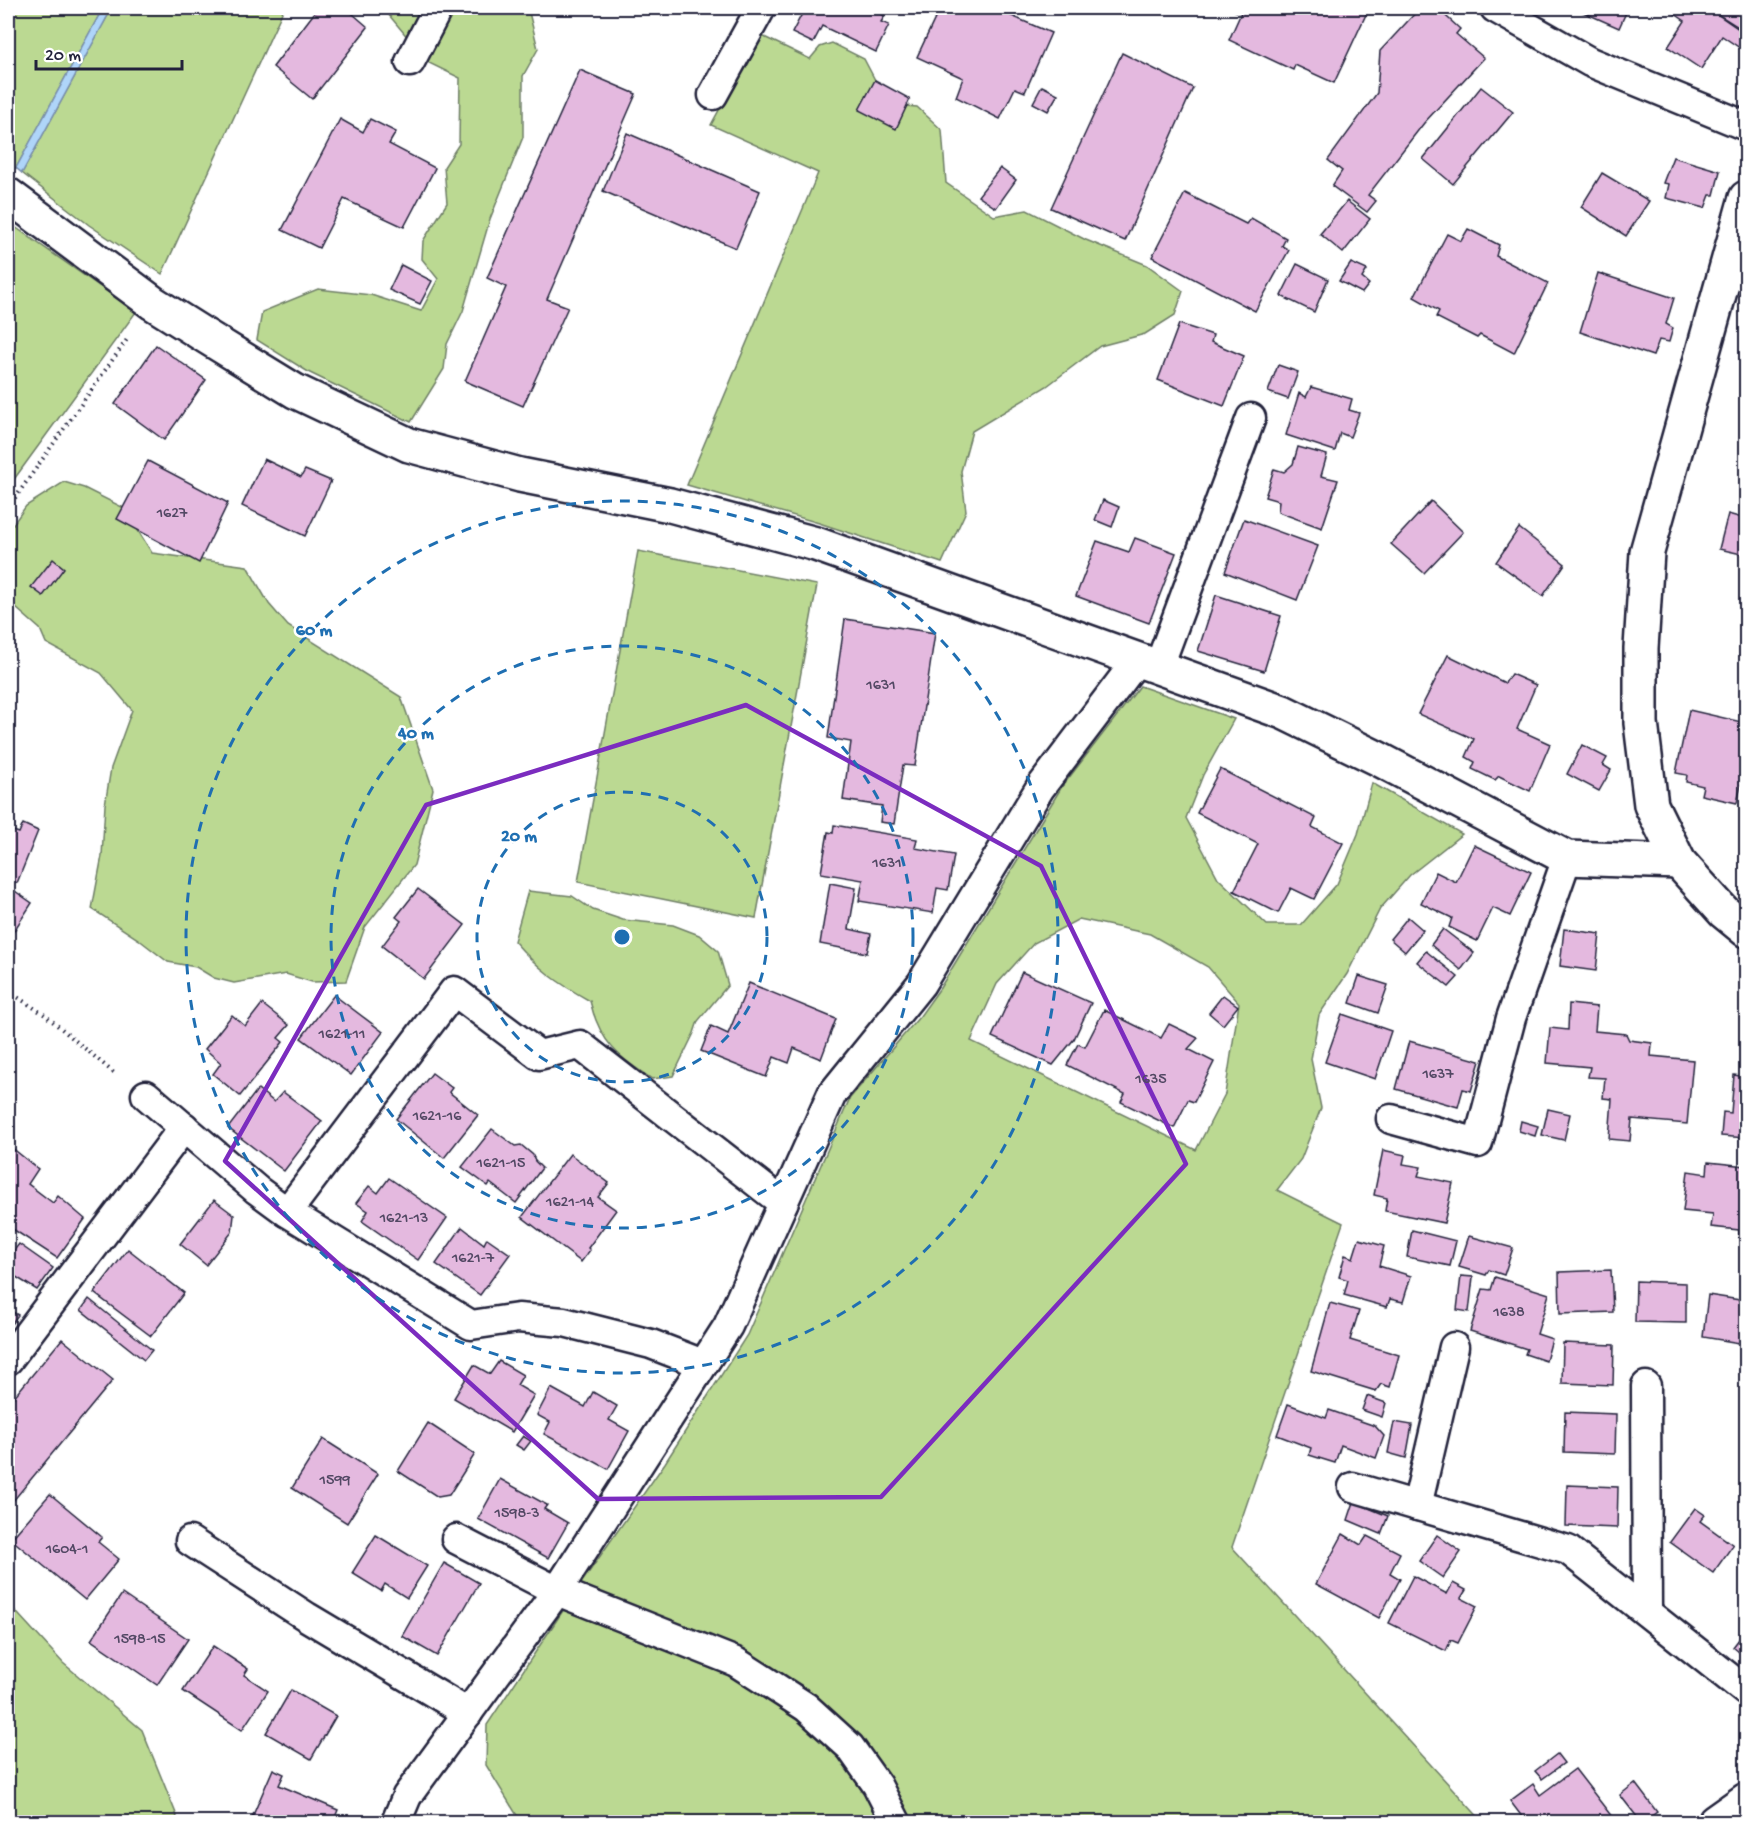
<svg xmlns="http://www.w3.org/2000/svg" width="1754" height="1830" font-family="'Gochi Hand',sans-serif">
<rect width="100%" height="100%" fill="#fff"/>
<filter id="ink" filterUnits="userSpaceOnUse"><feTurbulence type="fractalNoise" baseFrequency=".0167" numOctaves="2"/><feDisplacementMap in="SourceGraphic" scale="12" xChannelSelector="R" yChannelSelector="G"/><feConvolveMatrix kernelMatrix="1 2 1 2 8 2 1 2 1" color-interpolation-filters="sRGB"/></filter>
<g filter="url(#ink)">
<g fill="#bbd992" stroke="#6e7e66" stroke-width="1.5" fill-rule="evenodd">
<path d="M 8,8 L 103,8 L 16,168 L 8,162 Z"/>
<path d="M 112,8 L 284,8 L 162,274 L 89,225 L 22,173 Z"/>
<path d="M 383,8 L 528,8 L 538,49 L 523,76 L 523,137 L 490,219 L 463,311 L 447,344 L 444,369 L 411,422 L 310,373 L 257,340 L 262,312 L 318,289 L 371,295 L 421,311 L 438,279 L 422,259 L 423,241 L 447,203 L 444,167 L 459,144 L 460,78 L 429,63 Z"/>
<path d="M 760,35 L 810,59 L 820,47 L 832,43 L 864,59 L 875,80 L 881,104 L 917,107 L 942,130 L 946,183 L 994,216 L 1027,210 L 1086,240 L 1147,265 L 1183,291 L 1175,315 L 1145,334 L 1100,346 L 1047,386 L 972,431 L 961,471 L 966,511 L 942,563 L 819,523 L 687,485 L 818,173 L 711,125 Z"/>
<path d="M 8,222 L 136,312 L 12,482 L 8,478 Z"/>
<path d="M 64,482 L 84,488 L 124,508 L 152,553 L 247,566 L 269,604 L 288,626 L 401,697 L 433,789 L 414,865 L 365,927 L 346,981 L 312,982 L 286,974 L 234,983 L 214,978 L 196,967 L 168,962 L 138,939 L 92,909 L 102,856 L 105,805 L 111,768 L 132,710 L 101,673 L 46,643 L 40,629 L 8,601 L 8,531 L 26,506 Z"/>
<path d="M 638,551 L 817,585 L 756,918 L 578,882 Z"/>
<path d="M 1140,686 L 1234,719 L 1203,775 L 1186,818 L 1218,878 L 1267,925 L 1301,925 L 1337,884 L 1358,834 L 1372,783 L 1462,834 L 1410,875 L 1380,909 L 1347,974 L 1319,1015 L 1311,1059 L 1321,1108 L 1301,1159 L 1277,1190 L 1343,1223 L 1232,1547 L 1483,1822 L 521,1822 L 486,1765 L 487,1725 L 580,1585 L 665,1463 L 747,1335 L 850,1098 L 920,1016 L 940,988 L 1061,788 ZM 1079,919 L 1150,934 L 1208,967 L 1239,1003 L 1225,1094 L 1196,1150 L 971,1041 L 997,984 L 1034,943 Z"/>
<path d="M 528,891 L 572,896 L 593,910 L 623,920 L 673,925 L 699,935 L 718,951 L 728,985 L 698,1021 L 694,1033 L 673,1076 L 652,1079 C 618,1056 600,1043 590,1001 C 558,983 538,969 514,941 Z"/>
<path d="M 8,1603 L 63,1663 L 142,1730 L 177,1816 L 174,1822 L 8,1822 Z"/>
</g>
<path fill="#afd5f9" stroke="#778dad" stroke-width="1.5" d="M 103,8 L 112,8 L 22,173 L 16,168 Z"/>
<g fill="#e4b9df" stroke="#22223b" stroke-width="1.5">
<path d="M 318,8 L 346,8 L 368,27 L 312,99 L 273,67 Z"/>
<path d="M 805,8 L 856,8 L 870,13 L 872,9 L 885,16 L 881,22 L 889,25 L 876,52 L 822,26 L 813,43 L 792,33 Z"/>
<path d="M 940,8 L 993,8 L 1051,33 L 1025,92 L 1015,88 L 1000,119 L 956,97 L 963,78 L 917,57 Z"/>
<path d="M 1228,8 L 1369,8 L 1334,83 L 1295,65 L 1293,70 L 1229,40 L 1241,13 Z"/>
<path d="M 1420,8 L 1437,8 L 1460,29 L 1456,34 L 1484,58 L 1424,123 L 1368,195 L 1376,201 L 1367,212 L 1332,186 L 1342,171 L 1328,160 L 1377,93 L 1380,51 Z"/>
<path d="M 1574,8 L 1628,8 L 1619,28 Z"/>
<path d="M 1669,8 L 1708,8 L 1746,34 L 1746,52 L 1722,36 L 1701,69 L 1668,47 L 1685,21 L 1668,9 Z"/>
<path d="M 1708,8 L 1746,8 L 1746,32 Z"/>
<path d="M 1122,53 L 1193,88 L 1125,241 L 1051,208 Z"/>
<path d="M 580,70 L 636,94 L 547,299 L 568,307 L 523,406 L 465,381 L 506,287 L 487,278 Z"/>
<path d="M 875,80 L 910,99 L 896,129 L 859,110 Z"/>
<path d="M 1042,86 L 1058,94 L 1048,111 L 1033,103 Z"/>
<path d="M 1481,87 L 1513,112 L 1453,184 L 1423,159 Z"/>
<path d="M 340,119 L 363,132 L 370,119 L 396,132 L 389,144 L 435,168 L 404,227 L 344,199 L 319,248 L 282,230 Z"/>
<path d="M 627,133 L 760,191 L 736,248 L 603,191 Z"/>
<path d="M 1673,157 L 1720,171 L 1714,195 L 1710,195 L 1705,208 L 1666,198 L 1669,184 L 1663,183 Z"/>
<path d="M 1000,168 L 1016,180 L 996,208 L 978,196 Z"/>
<path d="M 1602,173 L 1649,201 L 1626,236 L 1581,207 Z"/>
<path d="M 1185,193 L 1246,224 L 1251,218 L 1286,238 L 1282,246 L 1289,250 L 1255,311 L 1152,257 Z"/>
<path d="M 1347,201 L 1370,219 L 1343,253 L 1320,234 Z"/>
<path d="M 1468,229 L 1499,245 L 1496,256 L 1548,283 L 1514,353 L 1480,335 L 1477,338 L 1436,317 L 1439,311 L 1414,297 L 1447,234 L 1461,241 Z"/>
<path d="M 1351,263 L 1367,270 L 1362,278 L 1369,284 L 1362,293 L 1339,281 Z"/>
<path d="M 1297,264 L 1328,279 L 1314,312 L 1281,296 Z"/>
<path d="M 401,265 L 432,281 L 420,304 L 389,290 Z"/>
<path d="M 1598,273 L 1674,298 L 1666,324 L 1673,328 L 1669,342 L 1659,340 L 1653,356 L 1580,332 Z"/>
<path d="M 1179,324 L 1213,335 L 1211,342 L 1244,356 L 1224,406 L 1158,380 Z"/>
<path d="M 156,345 L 206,380 L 164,440 L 115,404 Z"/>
<path d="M 1278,365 L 1298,372 L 1288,399 L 1268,392 Z"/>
<path d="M 1311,387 L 1352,399 L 1349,410 L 1359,413 L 1350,437 L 1340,433 L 1335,451 L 1286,435 L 1299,393 L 1306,397 Z"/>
<path d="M 1298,447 L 1327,455 L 1321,476 L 1338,480 L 1322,528 L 1278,512 L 1279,501 L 1265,497 L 1274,469 L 1284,472 L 1293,464 Z"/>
<path d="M 264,459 L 301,477 L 305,470 L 331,481 L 305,536 L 242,506 Z"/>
<path d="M 148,461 L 228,503 L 199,563 L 117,519 Z"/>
<path d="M 1103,500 L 1119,507 L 1112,527 L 1095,520 Z"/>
<path d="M 1431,501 L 1463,532 L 1424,573 L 1391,544 Z"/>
<path d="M 1728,514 L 1746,519 L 1746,555 L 1719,549 Z"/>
<path d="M 1244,519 L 1318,546 L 1297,600 L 1225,572 Z"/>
<path d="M 1519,528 L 1565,564 L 1543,596 L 1496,562 Z"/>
<path d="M 1135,538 L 1176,553 L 1149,623 L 1076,596 L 1097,541 L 1129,552 Z"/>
<path d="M 53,559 L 64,568 L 43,596 L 31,587 Z"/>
<path d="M 1216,595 L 1281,616 L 1264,671 L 1198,651 Z"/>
<path d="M 845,619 L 935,633 L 915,766 L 903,765 L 894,824 L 880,822 L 882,806 L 843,800 L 851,742 L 828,738 Z"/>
<path d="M 1448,655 L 1505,683 L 1511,674 L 1536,685 L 1517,729 L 1550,744 L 1530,791 L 1499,776 L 1495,780 L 1472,769 L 1475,762 L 1466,757 L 1474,739 L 1418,714 Z"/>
<path d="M 1689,710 L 1746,723 L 1746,767 L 1745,767 L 1737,803 L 1701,795 L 1703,786 L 1686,782 L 1687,775 L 1676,773 Z"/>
<path d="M 1582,745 L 1607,758 L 1603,765 L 1611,770 L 1599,791 L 1567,774 Z"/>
<path d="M 1220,769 L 1316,818 L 1312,827 L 1343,843 L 1314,899 L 1291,888 L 1278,913 L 1234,891 L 1258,844 L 1197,813 Z"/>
<path d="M 23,824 L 38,831 L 17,883 L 8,879 L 8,829 L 19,833 Z"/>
<path d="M 834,825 L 917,839 L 915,848 L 954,855 L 948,890 L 937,888 L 933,913 L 859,901 L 863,880 L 821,873 L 828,832 L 833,833 Z"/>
<path d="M 1474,845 L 1531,872 L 1510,916 L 1493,908 L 1477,941 L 1449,927 L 1452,918 L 1421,903 L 1436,872 L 1456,882 Z"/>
<path d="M 830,883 L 856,888 L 849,929 L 871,934 L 867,953 L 820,944 Z"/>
<path d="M 12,889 L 32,903 L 8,940 L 8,896 Z"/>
<path d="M 418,889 L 465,925 L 424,979 L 382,946 L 401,921 L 396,917 Z"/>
<path d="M 1408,917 L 1423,930 L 1405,952 L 1390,939 Z"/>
<path d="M 1443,929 L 1474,953 L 1461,970 L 1431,945 Z"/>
<path d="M 1564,929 L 1600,934 L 1596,971 L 1560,966 Z"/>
<path d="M 1426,951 L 1458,977 L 1449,987 L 1417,962 Z"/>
<path d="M 1022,972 L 1091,1003 L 1074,1039 L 1053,1065 L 992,1037 Z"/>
<path d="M 1359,976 L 1388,985 L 1378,1013 L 1350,1003 Z"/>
<path d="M 749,983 L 836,1019 L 821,1059 L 794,1048 L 789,1063 L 774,1057 L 766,1077 L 701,1051 L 711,1026 L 728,1034 Z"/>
<path d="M 334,995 L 383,1032 L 351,1075 L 301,1038 Z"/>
<path d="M 1223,995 L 1238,1006 L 1223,1025 L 1209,1013 Z"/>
<path d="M 262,1004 L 289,1025 L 278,1038 L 283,1042 L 240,1096 L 213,1074 L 221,1063 L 205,1049 L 232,1015 L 245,1026 Z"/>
<path d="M 1569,1004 L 1597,1007 L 1595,1031 L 1626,1034 L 1629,1040 L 1652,1043 L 1651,1056 L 1693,1060 L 1687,1124 L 1632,1119 L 1630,1141 L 1609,1139 L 1612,1099 L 1603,1098 L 1605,1078 L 1588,1077 L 1590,1067 L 1547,1063 L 1550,1028 L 1568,1030 Z"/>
<path d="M 1104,1010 L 1161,1038 L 1169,1024 L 1198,1038 L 1188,1049 L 1214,1062 L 1194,1102 L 1188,1100 L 1174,1128 L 1121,1102 L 1125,1094 L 1067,1065 L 1078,1044 L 1085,1047 Z"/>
<path d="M 1342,1014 L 1391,1031 L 1375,1079 L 1325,1062 Z"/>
<path d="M 1409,1041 L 1480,1061 L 1471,1091 L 1463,1089 L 1458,1107 L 1396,1089 Z"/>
<path d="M 432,1073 L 452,1088 L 449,1092 L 478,1115 L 444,1158 L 396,1119 Z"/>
<path d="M 1734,1075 L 1746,1077 L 1746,1138 L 1721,1136 L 1723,1112 L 1731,1113 Z"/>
<path d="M 258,1089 L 274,1102 L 283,1092 L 322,1121 L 284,1171 L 228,1128 Z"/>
<path d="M 1548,1109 L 1570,1114 L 1564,1140 L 1542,1135 Z"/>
<path d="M 1521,1121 L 1538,1126 L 1535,1136 L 1519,1131 Z"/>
<path d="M 492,1129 L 515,1146 L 521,1145 L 533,1155 L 535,1161 L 542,1168 L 516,1203 L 490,1183 L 488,1186 L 462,1167 Z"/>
<path d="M 11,1147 L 38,1169 L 28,1184 L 53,1203 L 58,1196 L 85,1219 L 57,1258 L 8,1226 L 8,1152 Z"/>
<path d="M 1383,1150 L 1405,1155 L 1403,1164 L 1421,1167 L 1418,1176 L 1453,1183 L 1444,1223 L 1385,1211 L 1387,1198 L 1374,1195 Z"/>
<path d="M 570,1154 L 609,1183 L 598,1197 L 616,1210 L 588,1248 L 590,1250 L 581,1262 L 522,1217 Z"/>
<path d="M 1708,1162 L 1746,1166 L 1746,1238 L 1739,1237 L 1739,1230 L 1711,1227 L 1713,1214 L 1683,1211 L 1688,1171 L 1707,1174 Z"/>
<path d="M 389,1178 L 447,1218 L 418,1260 L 362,1221 L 368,1211 L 356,1203 L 369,1186 L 378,1193 Z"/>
<path d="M 214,1200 L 234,1215 L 232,1232 L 206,1265 L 180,1244 Z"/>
<path d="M 462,1227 L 484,1244 L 487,1238 L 510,1254 L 480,1295 L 436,1264 Z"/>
<path d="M 1412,1230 L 1456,1241 L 1450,1266 L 1407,1257 Z"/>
<path d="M 1469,1236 L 1513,1248 L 1504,1275 L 1489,1270 L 1486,1275 L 1459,1267 Z"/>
<path d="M 1359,1239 L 1384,1246 L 1379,1266 L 1411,1276 L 1403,1302 L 1390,1299 L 1387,1307 L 1344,1295 L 1348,1280 L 1339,1277 L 1345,1255 L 1353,1258 Z"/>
<path d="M 19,1244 L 53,1268 L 37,1290 L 8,1272 L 8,1258 Z"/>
<path d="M 128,1249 L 184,1293 L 151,1336 L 94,1293 Z"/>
<path d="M 1611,1270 L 1613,1312 L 1560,1314 L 1559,1272 Z"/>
<path d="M 1461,1276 L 1473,1277 L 1469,1312 L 1457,1310 Z"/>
<path d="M 1495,1277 L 1549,1294 L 1537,1334 L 1552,1339 L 1546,1361 L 1525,1354 L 1527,1349 L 1470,1331 L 1483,1289 L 1491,1290 Z"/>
<path d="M 1636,1281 L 1686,1283 L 1686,1323 L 1635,1322 Z"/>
<path d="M 8,1294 L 16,1301 L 9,1310 L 18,1315 L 8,1328 Z"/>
<path d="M 1708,1295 L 1746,1301 L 1746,1344 L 1703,1337 Z"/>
<path d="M 89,1299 L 152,1350 L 144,1360 L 81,1310 Z"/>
<path d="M 1330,1303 L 1359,1311 L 1350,1340 L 1399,1355 L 1390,1387 L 1381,1384 L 1376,1391 L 1311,1371 Z"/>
<path d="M 62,1339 L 113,1380 L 8,1507 L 8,1404 Z"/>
<path d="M 1563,1343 L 1614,1345 L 1613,1385 L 1562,1383 Z"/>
<path d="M 499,1361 L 523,1375 L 517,1385 L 534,1395 L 512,1432 L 454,1398 L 474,1365 L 490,1374 Z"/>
<path d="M 551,1388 L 585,1407 L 593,1392 L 617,1406 L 609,1420 L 629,1431 L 608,1469 L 544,1434 L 550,1422 L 537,1415 Z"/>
<path d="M 1367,1396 L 1386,1403 L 1382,1417 L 1362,1410 Z"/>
<path d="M 1288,1404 L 1326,1418 L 1329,1410 L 1375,1426 L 1384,1436 L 1376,1458 L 1341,1445 L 1335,1463 L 1309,1455 L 1311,1448 L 1277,1435 Z"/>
<path d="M 1565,1412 L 1616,1414 L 1615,1454 L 1564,1452 Z"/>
<path d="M 1394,1422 L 1412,1425 L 1406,1458 L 1388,1453 Z"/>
<path d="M 428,1423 L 475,1454 L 449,1495 L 438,1497 L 398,1471 Z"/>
<path d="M 523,1436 L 531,1441 L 524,1450 L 516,1445 Z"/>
<path d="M 323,1439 L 378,1474 L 347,1523 L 292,1488 Z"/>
<path d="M 500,1479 L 547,1505 L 544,1509 L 568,1523 L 548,1558 L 478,1519 Z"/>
<path d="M 1567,1485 L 1618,1487 L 1617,1528 L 1566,1526 Z"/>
<path d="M 50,1494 L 102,1537 L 98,1542 L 119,1559 L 85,1600 L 11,1539 Z"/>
<path d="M 1354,1502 L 1388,1516 L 1381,1534 L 1348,1520 Z"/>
<path d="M 1695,1508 L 1705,1515 L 1700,1521 L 1733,1545 L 1713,1573 L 1670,1542 Z"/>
<path d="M 1343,1534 L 1361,1545 L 1367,1536 L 1400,1553 L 1390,1573 L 1400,1579 L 1379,1618 L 1316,1584 Z"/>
<path d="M 376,1535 L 427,1566 L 407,1598 L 385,1584 L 381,1591 L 352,1573 Z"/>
<path d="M 1437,1535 L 1461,1552 L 1443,1578 L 1419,1561 Z"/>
<path d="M 444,1563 L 479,1583 L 437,1656 L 402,1636 Z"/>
<path d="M 1413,1576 L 1447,1594 L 1453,1583 L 1466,1590 L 1461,1598 L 1477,1606 L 1458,1643 L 1451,1640 L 1446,1651 L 1389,1623 Z"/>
<path d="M 122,1594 L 188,1639 L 157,1685 L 91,1640 Z"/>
<path d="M 1746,1630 L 1746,1658 L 1733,1647 Z"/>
<path d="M 213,1646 L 248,1669 L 244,1675 L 268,1691 L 242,1730 L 183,1691 Z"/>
<path d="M 291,1690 L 336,1716 L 311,1759 L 266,1733 Z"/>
<path d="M 1557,1754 L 1564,1763 L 1542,1779 L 1535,1771 Z"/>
<path d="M 273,1769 L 284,1774 L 279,1785 L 338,1810 L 333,1822 L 250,1822 Z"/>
<path d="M 1575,1769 L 1616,1822 L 1526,1822 L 1510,1801 L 1533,1784 L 1540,1795 Z"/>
<path d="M 1635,1783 L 1657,1812 L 1643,1822 L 1641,1822 L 1620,1795 Z"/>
</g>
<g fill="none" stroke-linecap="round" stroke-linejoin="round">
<g stroke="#22223b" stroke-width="33">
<g id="service">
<path d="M 1495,8 L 1590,62 L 1746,126"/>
<path d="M 410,62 L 438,8"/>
<path d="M 713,95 L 761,8"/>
<path d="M 1159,666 L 1251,418"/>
<path d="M 146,1095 L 257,1190 L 287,1212"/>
<path d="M 1391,1119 L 1478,1143 L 1511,1018 L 1567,858"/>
<path d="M 8,1360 L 184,1127"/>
<path d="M 703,1364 L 651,1344 L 564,1322 L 518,1318 L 471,1325 L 287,1212 L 454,991 L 539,1055 L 580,1045 L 783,1203"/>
<path d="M 1646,1386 L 1647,1612"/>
<path d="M 1353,1487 L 1568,1550 L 1746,1691"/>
<path d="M 1417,1506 L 1454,1347"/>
<path d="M 456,1539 L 557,1591 L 736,1662 L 806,1707 L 850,1747 L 877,1785 L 896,1822"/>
<path d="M 190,1541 L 307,1617 L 468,1713"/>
<path d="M 396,1822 L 407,1796 L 557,1591 L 728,1326 L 832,1094 L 921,984 L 1040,788 L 1138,659"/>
</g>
</g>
<g stroke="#22223b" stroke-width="38">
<g id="tertiary">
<path d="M 8,195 L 153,303 L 207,337 L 295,391 L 409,445 L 520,475 L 670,505 L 816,544 L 1283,712 L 1377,758 L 1567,858 L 1679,862"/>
<path d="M 1746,198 L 1647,552 L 1641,648 L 1641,723 L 1651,805 L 1679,862 L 1724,912 L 1746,930"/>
<path d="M 1715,1822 L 1746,1800"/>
</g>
</g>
<g stroke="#22223b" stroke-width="4" stroke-dasharray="1.5 4.5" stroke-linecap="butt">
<path d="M 8,508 L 128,338"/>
<path d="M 8,991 L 45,1015 L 114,1073"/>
</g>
<use href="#service" stroke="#fff" stroke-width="28"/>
<use href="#tertiary" stroke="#fff" stroke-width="33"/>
</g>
</g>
<path fill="none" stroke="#7b2cbf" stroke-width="4.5" stroke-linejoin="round" d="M 746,705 L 1041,866 L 1186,1164 L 881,1497 L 598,1499 L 225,1161 L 426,805 Z"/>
<g fill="none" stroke="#1f6fb2" stroke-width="3" stroke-dasharray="10 8">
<circle cx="622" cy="937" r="145"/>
<circle cx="622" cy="937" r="291"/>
<circle cx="622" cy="937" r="436"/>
</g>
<g text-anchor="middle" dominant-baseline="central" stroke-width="5" stroke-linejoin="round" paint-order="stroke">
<g font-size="16" fill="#524864">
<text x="172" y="514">1627</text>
<text x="881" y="686">1631</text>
<text x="887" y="864">1631</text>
<text x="342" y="1035">1621-11</text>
<text x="1438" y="1075">1637</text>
<text x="1151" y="1080">1635</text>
<text x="437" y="1117">1621-16</text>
<text x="501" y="1164">1621-15</text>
<text x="570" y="1203">1621-14</text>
<text x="404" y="1219">1621-13</text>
<text x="473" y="1259">1621-7</text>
<text x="1509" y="1313">1638</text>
<text x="335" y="1481">1599</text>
<text x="517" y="1514">1598-3</text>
<text x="67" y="1550">1604-1</text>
<text x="140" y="1640">1598-15</text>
</g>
</g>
<circle cx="622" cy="937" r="9" fill="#1f6fb2" stroke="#fff" stroke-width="3"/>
<g font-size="18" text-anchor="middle" font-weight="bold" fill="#1f6fb2" stroke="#fff" stroke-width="5" stroke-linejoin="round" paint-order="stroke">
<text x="314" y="635">60 m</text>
<text x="416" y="738">40 m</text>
<text x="519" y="841">20 m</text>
</g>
<rect width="1754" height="1830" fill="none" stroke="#fff" stroke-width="30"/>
<rect x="15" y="15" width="1724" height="1800" fill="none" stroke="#22223b" stroke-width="2" filter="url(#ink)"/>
<path d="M36 60v9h146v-9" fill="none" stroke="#22223b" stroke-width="3"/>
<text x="45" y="60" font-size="18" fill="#22223b" stroke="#ffffff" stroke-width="4.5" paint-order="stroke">20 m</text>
</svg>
